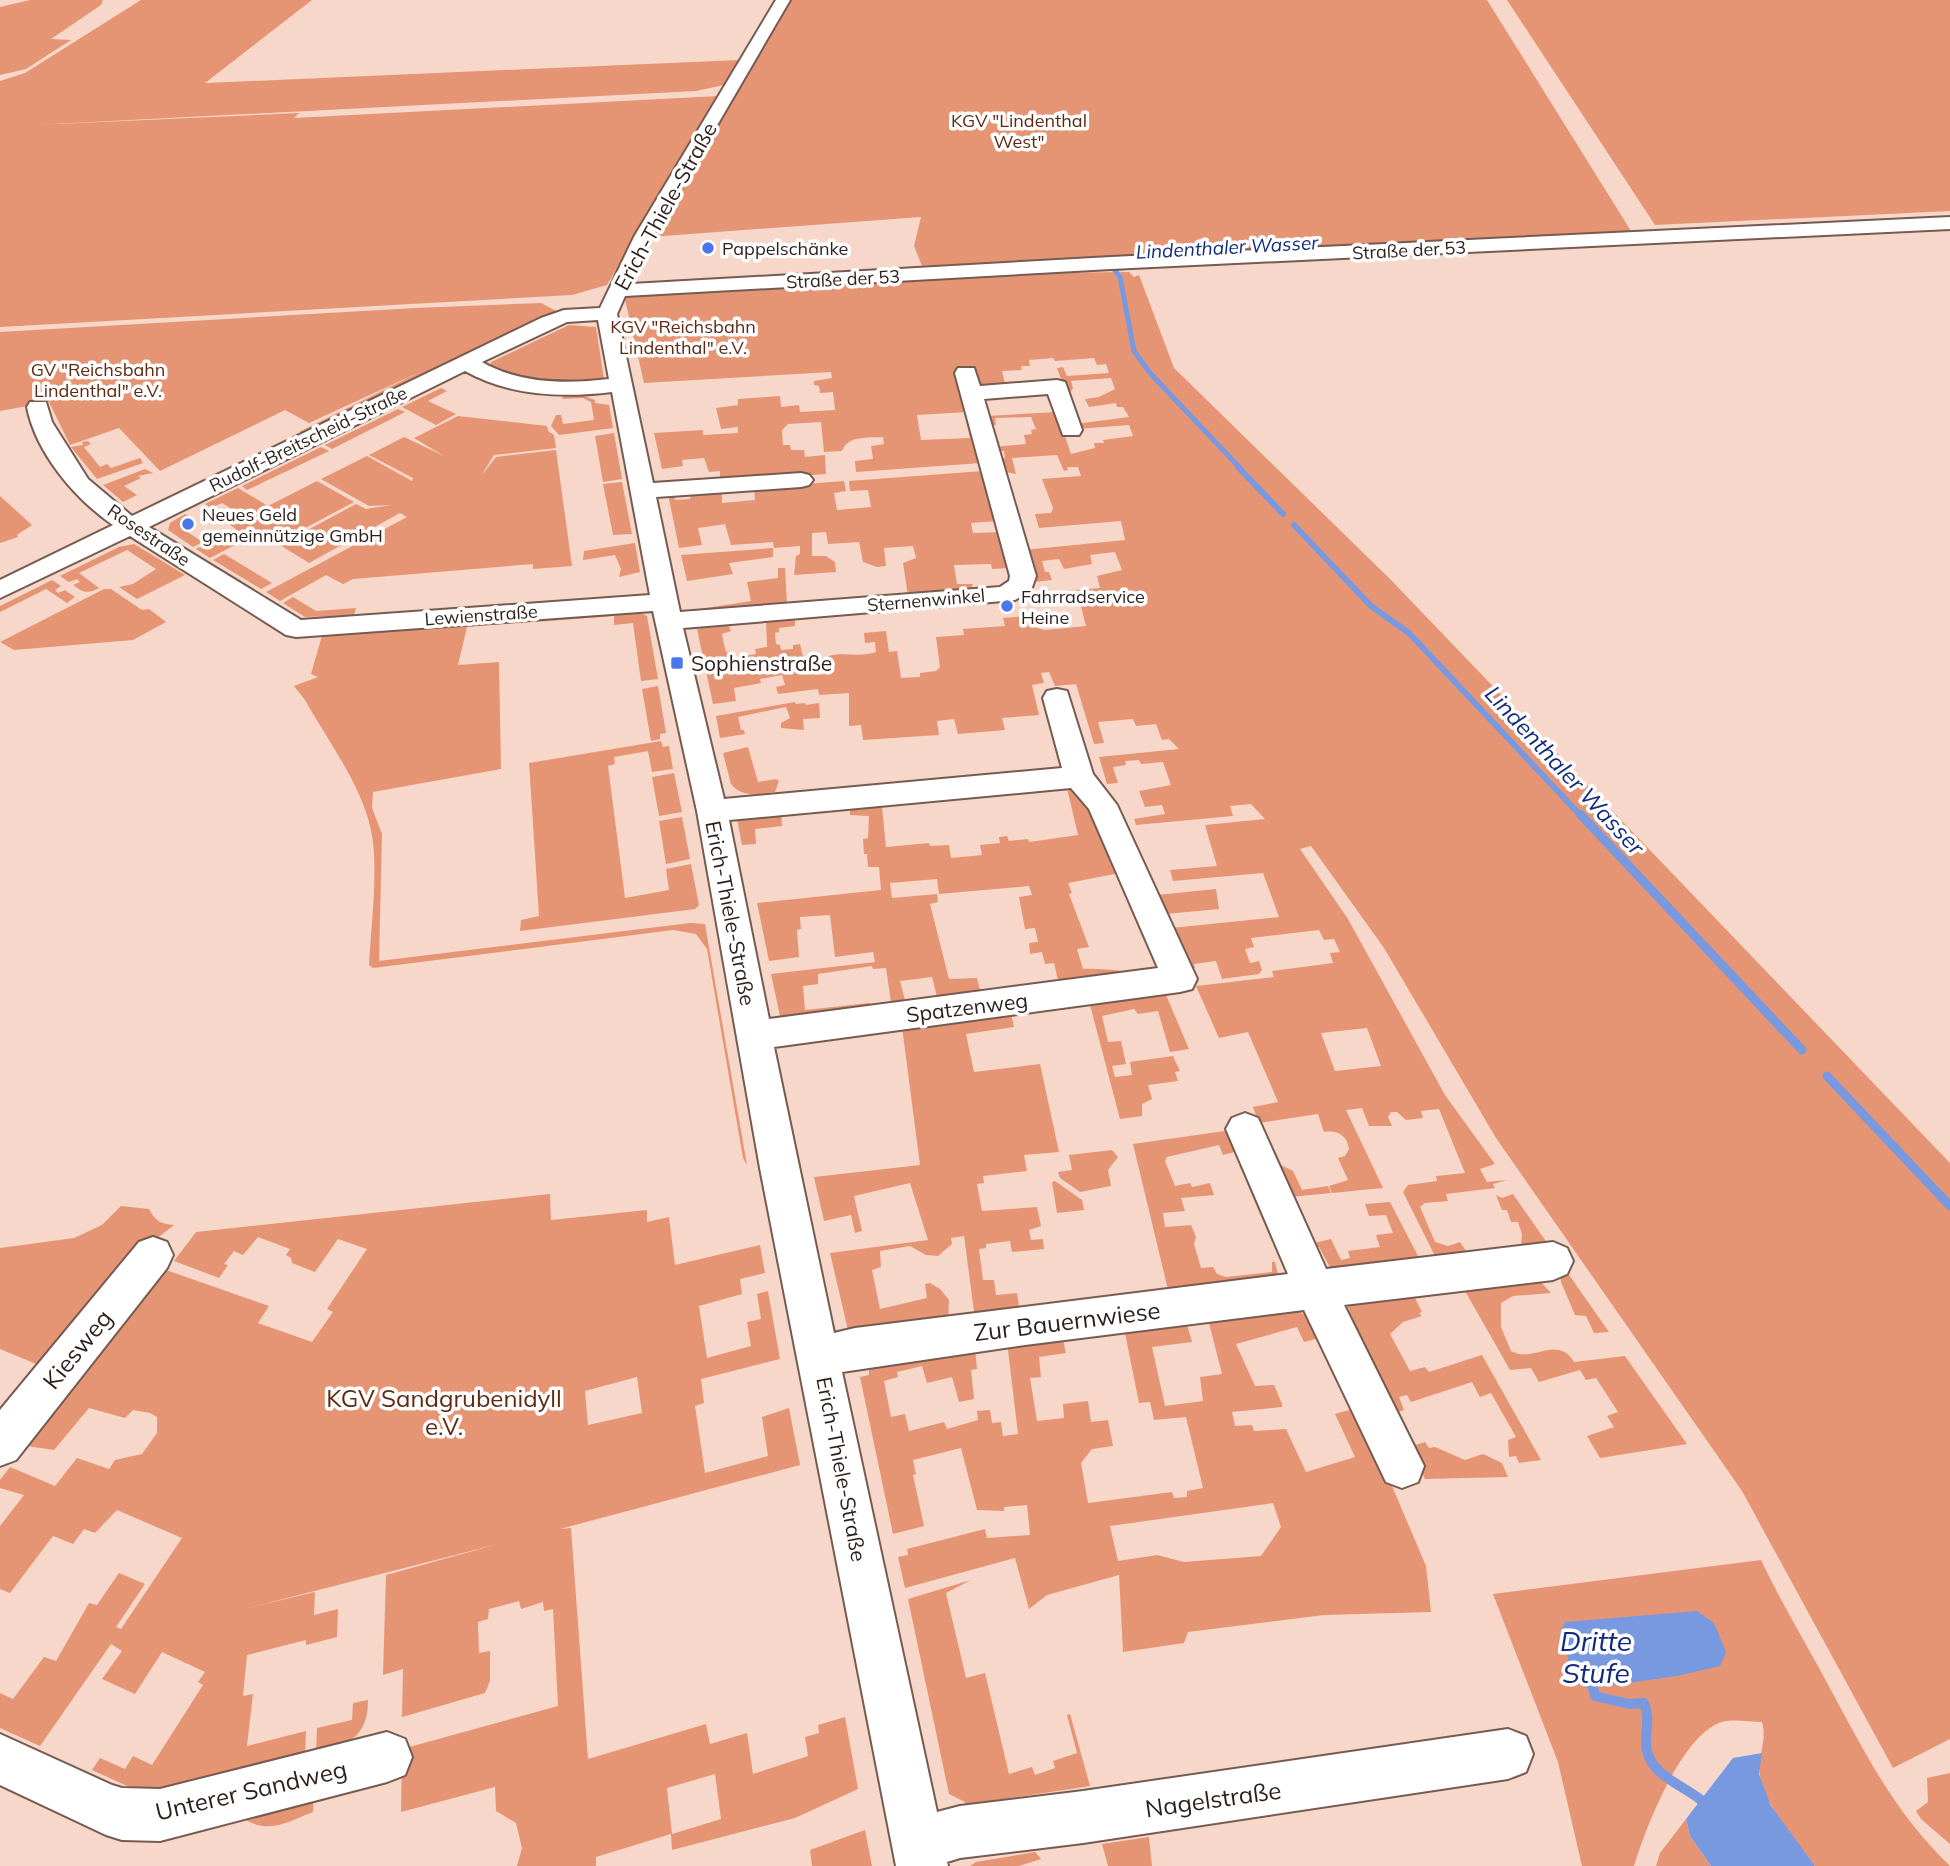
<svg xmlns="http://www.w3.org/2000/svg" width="1950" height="1866" font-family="Mulish,sans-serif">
<rect width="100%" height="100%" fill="#f6d7ca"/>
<g fill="#e69574" fill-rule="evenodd">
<path d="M 30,0 L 103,0 L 101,5 L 51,39 L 71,40 L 26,69 L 0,75 L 0,7 Z"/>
<path d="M 141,0 L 312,0 L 205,83 L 739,60 L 724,85 L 696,91 L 34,125 L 299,113 L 294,118 L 718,96 L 607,285 L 572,295 L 0,327 L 0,81 L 25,73 Z"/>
<path d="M 789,0 L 1487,0 L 1631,231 L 922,266 L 914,246 L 921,217 L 650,237 Z"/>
<path d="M 1507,0 L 1950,0 L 1950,211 L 1655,225 Z"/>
<path d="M 1129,272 L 1134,277 L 1139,275 L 1174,368 L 1390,579 L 1950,1163 L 1950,1739 L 1893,1768 L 1742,1491 L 1496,1138 L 1384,948 L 1311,846 L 1300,849 L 1348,919 L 1445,1095 L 1495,1164 L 1480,1169 L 1487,1182 L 1507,1180 L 1493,1184 L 1495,1188 L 1446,1194 L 1448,1201 L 1425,1203 L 1420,1207 L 1435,1242 L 1448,1246 L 1460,1242 L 1472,1260 L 1439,1264 L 1403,1192 L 1408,1185 L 1437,1181 L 1436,1176 L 1465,1173 L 1439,1109 L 1421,1111 L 1423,1118 L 1406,1120 L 1397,1112 L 1391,1112 L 1388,1117 L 1392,1126 L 1369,1126 L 1362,1108 L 1346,1110 L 1383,1188 L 1332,1193 L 1329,1186 L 1348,1180 L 1338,1158 L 1345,1156 L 1349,1149 C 1347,1135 1337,1130 1324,1132 L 1318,1114 L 1259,1123 L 1253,1107 L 1278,1102 L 1248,1032 L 1219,1038 L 1196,986 L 1274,977 L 1272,971 L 1333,963 L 1330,953 L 1340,952 L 1334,939 L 1324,940 L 1319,930 L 1251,938 L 1254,947 L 1245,949 L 1250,963 L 1259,961 L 1262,970 L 1259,974 L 1222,979 L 1216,961 L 1194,964 L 1195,968 L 1190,969 L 1171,928 L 1279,917 L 1263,873 L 1173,881 L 1170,870 L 1217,866 L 1205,825 L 1265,819 L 1251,804 L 1230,806 L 1233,816 L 1136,825 L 1134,819 L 1165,814 L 1162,805 L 1145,807 L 1139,791 L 1171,785 L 1163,762 L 1141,764 L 1139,760 L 1125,761 L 1126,765 L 1113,767 L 1118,783 L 1107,784 L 1099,757 L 1179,749 L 1169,739 L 1162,740 L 1156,724 L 1136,726 L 1133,719 L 1098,722 L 1104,743 L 1094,744 L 1076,684 L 1055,686 L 1049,672 L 1041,673 L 1044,683 L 1032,685 L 1039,715 L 1002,718 L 1005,730 L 958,734 L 954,719 L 937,721 L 939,735 L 863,740 L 861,725 L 849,726 L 849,693 L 819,695 L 818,689 L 778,694 L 776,687 L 785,685 L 782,675 L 760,679 L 761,683 L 734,688 L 736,701 L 713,704 L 697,629 L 728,624 L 731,631 L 722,634 C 723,640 724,645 726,652 L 730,651 L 732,658 L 756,654 L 755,649 L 767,647 L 766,620 L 795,618 L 795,626 L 779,628 L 779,632 L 775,633 L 776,644 L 780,645 L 781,650 L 793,649 L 793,645 L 800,644 L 805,665 L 816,664 L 817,675 L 825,674 L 825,666 L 830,666 L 827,657 C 840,651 859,658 876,652 L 875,642 L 865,643 L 864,633 L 886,631 L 889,652 L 897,651 L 901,678 L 920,677 L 920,673 L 936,671 L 940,667 L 936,637 L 964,635 L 963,629 L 1005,626 L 1003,618 L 1029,616 L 1033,627 L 1045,630 L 1086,626 L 1079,599 L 1055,601 L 1052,592 L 1100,588 L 1097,576 L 1122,570 L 1115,552 L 1090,555 L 1092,564 L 1064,569 L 1059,559 L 1042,561 L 1045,572 L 1049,572 L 1052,580 L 1034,582 L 1024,550 L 1125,540 L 1121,521 L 1039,528 L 1035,514 L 1051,513 L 1053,508 L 1042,479 L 1081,476 L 1078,467 L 1067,467 L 1068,470 L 1064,471 L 1057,455 L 1012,458 L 1016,474 L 1001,471 L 997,459 L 1005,458 L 1004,451 L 996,451 L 994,447 L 1026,444 L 1024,435 L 1032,434 L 1031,430 L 1036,429 L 1031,417 L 995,418 L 996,425 L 987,425 L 986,416 L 1057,412 L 1071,454 L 1095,448 L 1094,443 L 1104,443 L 1103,440 L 1133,436 L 1129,425 L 1077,429 L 1075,424 L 1129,417 L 1123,407 L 1117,407 L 1116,403 L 1089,407 L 1085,399 L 1099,397 L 1115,389 L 1111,378 L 1071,381 L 1073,388 L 1070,393 L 1066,393 L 1057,368 L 1063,367 L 1067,376 L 1109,373 L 1106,364 L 1097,365 L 1094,358 L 1055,361 L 1053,358 L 1029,360 L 1030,366 L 1021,366 L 1022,370 L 1002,371 L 1005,384 L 1026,382 L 1027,386 L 995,388 L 968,412 L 917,415 L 921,440 L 970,438 L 966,420 L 970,420 L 981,463 L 856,472 L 855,461 L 873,459 L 871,446 L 884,444 L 883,437 C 868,438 848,435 842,451 L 824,452 L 821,422 L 788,424 L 782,430 L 783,445 L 790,445 L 791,450 L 804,450 L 805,457 L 825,455 L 826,474 L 720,482 L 720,471 L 709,472 L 704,458 L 682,460 L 683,466 L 662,469 L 654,433 L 703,430 L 703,435 L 738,433 L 738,427 L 721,429 L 716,408 L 738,405 L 738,399 L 780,396 L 781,407 L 799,405 L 800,412 L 835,410 L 833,392 L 820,393 L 819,386 L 814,385 L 814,381 L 832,378 L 831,372 L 644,383 L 624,295 L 1034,273 ZM 1367,1028 L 1381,1066 L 1335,1071 L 1321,1033 Z"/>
<path d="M 541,303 L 556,311 L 303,433 L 299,432 L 422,371 L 309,423 L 285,410 L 160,471 L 119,428 L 70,445 L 49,402 L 0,411 L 0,332 L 415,308 Z"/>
<path d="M 569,325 L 596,327 L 604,379 C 568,390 523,383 490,367 L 491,362 Z"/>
<path d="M 441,388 L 447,391 L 428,401 L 456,414 L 436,425 L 402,407 Z"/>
<path d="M 564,394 L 578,394 L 595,400 L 595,403 L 609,405 L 613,428 L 559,435 L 551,426 L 556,415 L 561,415 L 563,424 L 594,420 L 591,402 L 583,398 L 562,399 Z"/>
<path d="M 398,409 L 405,412 L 332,449 L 325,445 Z"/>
<path d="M 458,416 L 547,426 L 548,431 L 554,435 L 556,448 L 494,455 L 481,476 L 496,457 L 556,450 L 572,566 L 533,569 L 533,564 L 353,579 L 343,584 L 326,575 L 280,601 L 266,592 L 407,517 L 400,513 L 309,563 L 280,545 L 356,504 L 366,509 L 391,505 L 369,506 L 321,479 L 367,456 L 412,481 L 413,478 L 369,455 L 404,437 L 444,456 L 414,438 Z"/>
<path d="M 614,433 L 622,479 L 603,482 L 595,436 Z"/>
<path d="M 88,441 L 91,444 L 84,447 L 100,467 L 107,464 L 111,468 L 140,458 L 143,463 L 97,479 L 71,447 L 83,445 L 82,442 Z"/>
<path d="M 321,447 L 329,451 L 247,490 L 242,486 Z"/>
<path d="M 145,469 L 153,473 L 138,476 L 141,478 L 124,486 L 137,495 L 123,502 L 103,485 Z"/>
<path d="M 983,471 L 997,521 L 971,523 L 973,533 L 999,532 L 1009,568 L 992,569 L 991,564 L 954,565 L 957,584 L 973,584 L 970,591 L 908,596 L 903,563 L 916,558 L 913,546 L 884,548 L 886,566 L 877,567 L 863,562 L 859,542 L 828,544 L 826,532 L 812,533 L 812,556 L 826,556 L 835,562 L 836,572 L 794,575 L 796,556 L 800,554 L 800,546 L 774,548 L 773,542 L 731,545 L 725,524 L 698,528 L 702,545 L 679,548 L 668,494 L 675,494 L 675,500 L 690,499 L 691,493 L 722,490 L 722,503 L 755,500 L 754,488 L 844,481 L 846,491 L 834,493 L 837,510 L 871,507 L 868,490 L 850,491 L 849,481 Z"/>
<path d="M 317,481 L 354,502 L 277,543 L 258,533 L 210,558 L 196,549 L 236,529 L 225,521 L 235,519 L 233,517 L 240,514 L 222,503 L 211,508 L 205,504 L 238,488 L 268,506 Z"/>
<path d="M 622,482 L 632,534 L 613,535 L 603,484 Z"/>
<path d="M 0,496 L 32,525 L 17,535 L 18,537 L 0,543 Z"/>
<path d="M 185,514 L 192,518 L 185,521 L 181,528 L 203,542 L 193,547 L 168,530 L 170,523 Z"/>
<path d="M 635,543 L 640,572 L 619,577 L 621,569 L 615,555 L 583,560 L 584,551 Z"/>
<path d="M 134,544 L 185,575 L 137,599 L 119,587 L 133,584 L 156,569 L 127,550 L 79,573 L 99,588 C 88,594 84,593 73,585 L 80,582 L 77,579 L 69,582 L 60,576 L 119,547 Z"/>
<path d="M 773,548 L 773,557 L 729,563 L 733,574 L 687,581 L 681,555 Z"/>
<path d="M 224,554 L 272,583 L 261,589 L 213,560 Z"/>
<path d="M 778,568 L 785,568 L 787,605 L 700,612 L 693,610 L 751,601 L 747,582 L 778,578 Z"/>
<path d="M 52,580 L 61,586 L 55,590 L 58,593 L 65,590 L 75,597 L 67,603 L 46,589 L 0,612 L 0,606 Z"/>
<path d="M 104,589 L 111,589 L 142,610 L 149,609 L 166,622 L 133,640 L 14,650 L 0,642 Z"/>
<path d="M 293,597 L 316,611 L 356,608 L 354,615 L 305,617 L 283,603 Z"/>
<path d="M 636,611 L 647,616 L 658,679 L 641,681 L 633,623 L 614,625 L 614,616 L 467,627 L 458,665 L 499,662 L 501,769 L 373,792 L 372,808 L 382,834 L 379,961 L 690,923 L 705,924 L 747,1165 L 743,1158 L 707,949 L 696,934 L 673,930 L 373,968 L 369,965 C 371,925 379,868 371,830 C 361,784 328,741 305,700 L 294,686 L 318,677 L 311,674 L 323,632 Z"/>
<path d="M 658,686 L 666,733 L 660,734 L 660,739 L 651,741 L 642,689 Z"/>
<path d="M 795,702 L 796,704 L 805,703 L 806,705 L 819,703 L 820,718 L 803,719 L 804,730 L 781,728 L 781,723 L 790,718 L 786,707 L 738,717 L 741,730 L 744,730 L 745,734 L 720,738 L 716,716 Z"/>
<path d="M 661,741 L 663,747 L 669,746 L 673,769 L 652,772 L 648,751 L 614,757 L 615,764 L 608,766 L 625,898 L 669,890 L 666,869 L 691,864 L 699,905 L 695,909 L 520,931 L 521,920 L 539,916 L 529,763 Z"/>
<path d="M 748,747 L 758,782 L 776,779 L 779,781 L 775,792 C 759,794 742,798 731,784 L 723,753 Z"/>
<path d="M 674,773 L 682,812 L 659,816 L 652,777 Z"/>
<path d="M 1067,788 L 1087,798 L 1120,873 L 1068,883 L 1072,893 L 1069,894 L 1089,947 L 1077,949 L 1083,969 C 1088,968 1121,970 1126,972 L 1063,982 L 1058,980 L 1054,963 L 1045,964 L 1042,952 L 1030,954 L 1029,943 L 1038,942 L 1035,928 L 1025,929 L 1019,897 L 1032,895 L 1029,886 L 939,894 L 937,879 L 890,883 L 892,898 L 937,894 L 938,902 L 930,904 L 949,979 L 977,978 L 980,990 L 1017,986 L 1017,988 L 937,997 L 932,977 L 900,981 L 906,1004 L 892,1009 L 886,968 L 873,969 L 872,966 L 818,974 L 818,984 L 803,986 L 805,1010 L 869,1003 L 873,1005 L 875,1011 L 789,1021 L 780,1016 L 771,974 L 875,962 L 873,952 L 835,957 L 830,915 L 800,917 L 801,929 L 797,930 L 799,957 L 769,961 L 757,903 L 881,890 L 879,867 L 868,867 L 867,854 L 864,854 L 863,839 L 868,838 L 869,816 L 850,815 L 850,809 L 882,807 L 886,847 L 929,843 L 930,846 L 949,845 L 951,858 L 982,855 L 980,845 L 1000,843 L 999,837 L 1007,836 L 1009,841 L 1028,839 L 1029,842 L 1078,835 Z"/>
<path d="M 781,811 L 782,826 L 755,829 L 756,844 L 742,845 L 737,819 Z"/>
<path d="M 682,817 L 690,859 L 666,864 L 659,821 Z"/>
<path d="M 1216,889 L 1219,909 L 1166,914 L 1157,895 Z"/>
<path d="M 1158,992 L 1166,995 L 1189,1049 L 1170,1052 L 1158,1011 L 1138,1014 L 1134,1009 L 1102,1016 L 1108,1042 L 1121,1041 L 1126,1064 L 1112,1066 L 1115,1077 L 1132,1075 L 1130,1062 L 1173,1056 L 1180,1071 L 1175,1072 L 1178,1081 L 1148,1085 L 1152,1099 L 1142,1104 L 1142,1116 L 1120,1119 L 1089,1001 Z"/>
<path d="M 1011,1014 L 1014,1027 L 966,1034 L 974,1072 L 1040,1064 L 1059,1152 L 1024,1155 L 1027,1171 L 983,1176 L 984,1183 L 977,1184 L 982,1211 L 1037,1207 L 1041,1226 L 1029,1230 L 1031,1240 L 1043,1239 L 1044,1249 L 1012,1252 L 1010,1241 L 986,1244 L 986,1248 L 979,1249 L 983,1280 L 994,1280 L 996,1295 L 1017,1293 L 1020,1313 L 975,1319 L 964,1236 L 951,1238 L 952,1244 L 938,1256 L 926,1255 L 910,1246 L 880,1251 L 881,1267 L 872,1270 L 880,1309 L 927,1298 L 925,1284 L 930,1283 L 940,1289 L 949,1300 L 948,1323 L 848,1330 L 830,1253 L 928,1240 L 910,1183 L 854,1196 L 862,1231 L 855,1233 L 851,1215 L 824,1221 L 814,1177 L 920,1165 L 902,1027 Z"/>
<path d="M 1232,1130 L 1242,1150 L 1223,1155 L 1219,1145 L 1167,1157 L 1165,1161 L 1175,1186 L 1190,1183 L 1192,1187 L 1210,1183 L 1214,1195 L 1181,1198 L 1185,1211 L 1163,1213 L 1165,1227 L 1191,1225 L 1196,1237 L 1194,1244 L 1201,1268 L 1213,1267 L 1217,1274 L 1226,1277 L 1272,1272 L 1272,1262 L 1275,1262 L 1279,1278 L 1169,1294 L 1133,1144 Z"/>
<path d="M 1112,1150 L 1118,1157 L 1108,1170 L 1111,1186 L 1080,1192 L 1060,1178 L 1058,1172 L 1072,1170 L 1069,1155 Z"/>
<path d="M 1281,1165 L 1293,1171 L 1302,1190 L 1328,1186 L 1331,1193 L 1290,1197 L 1277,1166 Z"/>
<path d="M 1055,1181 L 1082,1200 L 1084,1210 L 1057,1213 L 1052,1182 Z"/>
<path d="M 550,1194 L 551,1220 L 647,1210 L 647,1222 L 669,1217 L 675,1265 L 760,1245 L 765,1273 L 740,1279 L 742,1294 L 699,1306 L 707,1358 L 751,1346 L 747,1322 L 761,1319 L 757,1294 L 768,1291 L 780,1359 L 701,1379 L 704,1403 L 695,1406 L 705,1473 L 768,1456 L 762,1417 L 789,1408 L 800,1465 L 560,1529 L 571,1528 L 588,1759 L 706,1724 L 710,1744 L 747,1733 L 753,1774 L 808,1756 L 805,1737 L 819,1733 L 818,1725 L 845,1717 L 858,1789 L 795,1818 L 672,1850 L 671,1834 L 596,1857 L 596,1866 L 517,1866 L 522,1848 L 516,1823 L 496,1811 L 495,1787 L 401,1812 L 402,1749 L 558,1706 L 553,1609 L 544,1611 L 543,1602 L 521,1609 L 519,1601 L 489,1609 L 488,1619 L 478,1622 L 479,1653 L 490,1651 L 490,1681 L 485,1693 L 402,1717 L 403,1669 L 383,1675 L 386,1575 L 498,1544 L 244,1609 L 315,1592 L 314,1615 L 338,1609 L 337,1637 L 306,1645 L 306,1640 L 247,1655 L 243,1696 L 253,1694 L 247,1746 L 306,1731 L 305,1755 L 218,1779 L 155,1790 L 127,1786 L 92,1770 L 100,1758 L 125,1769 L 133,1756 L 152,1765 L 203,1685 L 198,1682 L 205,1672 L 162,1652 L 135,1694 L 102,1679 L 122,1651 L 111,1644 L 40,1746 L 0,1728 L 0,1693 L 13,1699 L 44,1657 L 56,1661 L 89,1603 L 97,1605 L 119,1573 L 145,1584 L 116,1627 L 121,1629 L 182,1538 L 117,1510 L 95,1533 L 84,1529 L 73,1544 L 53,1536 L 10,1593 L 0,1589 L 0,1526 L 24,1495 L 0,1488 L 0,1480 L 10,1467 L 55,1486 L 77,1458 L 109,1469 L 115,1460 L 142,1454 L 157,1433 L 157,1417 L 150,1413 L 133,1410 L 125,1418 L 89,1408 L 54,1450 L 27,1446 L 166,1270 L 269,1306 L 258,1323 L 312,1342 L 333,1312 L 327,1309 L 367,1249 L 338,1239 L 315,1272 L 292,1263 L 291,1258 L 286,1255 L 290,1249 L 258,1237 L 243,1255 L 234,1251 L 224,1264 L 228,1265 L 219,1278 L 174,1261 L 196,1232 ZM 637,1377 L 642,1413 L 588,1425 L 585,1391 ZM 715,1774 L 721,1819 L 672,1834 L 667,1788 Z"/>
<path d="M 1513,1194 L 1552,1250 L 1521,1247 L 1522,1234 L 1518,1222 L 1511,1222 L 1507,1210 L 1502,1210 L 1496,1195 L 1502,1198 Z"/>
<path d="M 1390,1202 L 1418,1256 L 1416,1266 L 1332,1271 L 1319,1247 L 1312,1248 L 1310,1244 L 1331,1239 L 1341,1260 L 1350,1258 L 1348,1251 L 1380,1247 L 1376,1235 L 1393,1233 L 1386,1215 L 1369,1216 L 1365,1204 Z"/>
<path d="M 121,1206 L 149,1209 C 155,1221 161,1224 174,1225 L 156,1239 L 41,1366 L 0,1349 L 0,1248 L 74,1238 L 102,1225 Z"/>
<path d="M 1567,1272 L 1609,1332 L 1594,1333 L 1586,1316 L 1575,1315 L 1561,1282 L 1560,1273 Z"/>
<path d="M 1535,1276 L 1551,1293 L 1513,1296 L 1501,1303 L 1501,1327 L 1511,1351 C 1533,1364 1557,1334 1574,1362 L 1625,1356 L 1687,1444 L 1600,1458 L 1587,1436 L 1614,1427 L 1607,1416 L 1618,1412 L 1596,1378 L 1586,1380 L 1580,1370 L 1539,1382 L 1531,1368 L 1510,1370 L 1461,1284 Z"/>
<path d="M 1412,1292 L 1422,1312 L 1419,1313 L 1422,1316 L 1403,1322 L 1390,1334 L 1410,1371 L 1425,1367 L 1429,1372 L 1482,1355 L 1541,1460 L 1519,1463 L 1516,1456 L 1509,1457 L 1508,1440 L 1516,1437 L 1491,1393 L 1480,1397 L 1472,1382 L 1411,1402 L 1407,1395 L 1399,1397 L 1404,1410 L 1393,1414 L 1353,1333 L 1357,1329 L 1348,1307 L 1352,1303 Z"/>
<path d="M 1296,1310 L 1309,1317 L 1323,1337 L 1304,1342 L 1297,1327 L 1236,1344 L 1255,1386 L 1274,1385 L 1282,1404 L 1282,1407 L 1232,1412 L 1235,1426 L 1252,1425 L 1254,1431 L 1286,1429 L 1306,1472 L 1355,1457 L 1335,1414 L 1349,1410 L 1362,1415 L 1396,1485 L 1392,1486 L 1426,1566 L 1431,1612 L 1324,1615 L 1188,1632 L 1184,1643 L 1123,1652 L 1119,1575 L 1047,1595 L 1029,1609 L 1015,1558 L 905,1588 L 898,1557 L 908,1555 L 907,1549 L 985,1529 L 987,1538 L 1030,1535 L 1027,1505 L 1004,1507 L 1004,1511 L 977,1510 L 961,1448 L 913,1460 L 916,1474 L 913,1475 L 924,1526 L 893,1534 L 860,1377 L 869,1375 L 869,1362 L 975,1348 L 977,1369 L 971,1370 L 974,1399 L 959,1402 L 952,1377 L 927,1383 L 922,1366 L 897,1372 L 898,1377 L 884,1381 L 891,1417 L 905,1414 L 909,1431 L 944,1422 L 947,1429 L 978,1420 L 977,1411 L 990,1410 L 992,1423 L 1001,1422 L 1003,1436 L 1018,1434 L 1007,1342 L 1062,1335 L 1066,1353 L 1039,1357 L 1041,1377 L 1030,1378 L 1037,1421 L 1064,1418 L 1063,1404 L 1088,1401 L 1091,1422 L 1108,1420 L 1113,1446 L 1092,1449 L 1081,1463 L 1088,1503 L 1172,1492 L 1174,1498 L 1187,1497 L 1187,1491 L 1203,1488 L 1186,1417 L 1154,1420 L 1150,1402 L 1139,1403 L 1124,1328 L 1186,1321 L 1192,1342 L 1152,1347 L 1165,1406 L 1203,1401 L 1200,1377 L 1222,1374 L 1208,1319 ZM 1273,1503 L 1281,1527 L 1261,1556 L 1184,1562 L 1157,1555 L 1118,1561 L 1110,1526 Z"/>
<path d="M 1425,1442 L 1429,1448 L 1435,1447 L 1465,1460 L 1483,1454 L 1502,1463 L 1508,1477 L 1425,1479 L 1409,1447 Z"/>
<path d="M 1761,1560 C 1780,1600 1803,1638 1824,1677 C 1863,1749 1892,1810 1950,1866 L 1815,1866 C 1795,1840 1767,1810 1760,1776 C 1756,1758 1768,1742 1762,1722 C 1749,1722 1731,1718 1719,1723 C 1680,1739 1646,1827 1634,1866 L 1582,1866 L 1558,1762 L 1493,1594 Z"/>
<path d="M 971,1580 L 946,1593 L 966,1678 L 985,1673 L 1009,1774 L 1032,1767 L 1035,1775 L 1055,1768 L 1053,1761 L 1077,1753 L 1067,1715 L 1070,1714 L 1090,1786 L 965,1805 L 965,1802 L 949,1794 L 908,1599 Z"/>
<path d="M 368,1700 C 368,1738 348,1744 316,1753 L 317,1728 L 352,1720 L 353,1703 Z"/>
<path d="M 1950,1773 L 1950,1844 L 1921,1819 L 1916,1811 L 1928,1802 L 1927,1778 Z"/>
<path d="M 314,1791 L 313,1812 C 289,1821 269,1835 244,1819 L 244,1817 Z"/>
<path d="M 1686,1819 L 1690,1836 L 1711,1866 L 1656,1866 L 1660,1853 Z"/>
<path d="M 865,1830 L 872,1866 L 812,1866 L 810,1850 Z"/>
<path d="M 1149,1837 L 1152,1866 L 1108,1866 L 1102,1844 Z"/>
<path d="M 1035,1852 L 1041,1859 L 1019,1866 L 970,1866 L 976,1862 Z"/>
</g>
<g fill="#7898e0">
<path d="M 1697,1611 L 1714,1623 L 1726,1652 L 1720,1666 L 1677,1676 L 1593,1688 L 1586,1688 L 1575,1680 L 1560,1633 L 1565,1622 Z"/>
<path d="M 1762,1753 L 1759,1774 L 1771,1806 L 1815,1866 L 1711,1866 L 1690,1836 L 1686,1819 L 1733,1758 Z"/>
</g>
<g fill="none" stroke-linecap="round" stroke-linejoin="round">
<path stroke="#7898e0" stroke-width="5" d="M 1122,268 L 1113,268 L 1120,277 L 1134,351 L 1150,373 L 1240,468"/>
<g stroke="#7898e0" stroke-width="6">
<path d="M 1238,467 L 1283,514"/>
<path d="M 1294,525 L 1371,606 L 1409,633 L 1581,816"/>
</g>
<g stroke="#7898e0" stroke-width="9">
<path d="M 1580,814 L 1802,1050"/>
<path d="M 1827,1076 L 1950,1206"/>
</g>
<path stroke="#7898e0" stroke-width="10" d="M 1593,1688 L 1595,1696 L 1629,1704 L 1644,1703 C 1650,1717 1646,1728 1646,1742 C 1646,1774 1680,1783 1701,1800"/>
<g stroke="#765b51" stroke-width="4">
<g id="minor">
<path d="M 776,0 L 790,0 L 652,237 L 631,284 L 1111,257 L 1950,217 L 1950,229 L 1111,269 L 625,296 L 617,314 L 653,483 L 801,473 L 809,475 L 813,480 L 809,485 L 801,487 L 656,497 L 680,612 L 1000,587 L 1009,581 L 1010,576 L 955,373 L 958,368 L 974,368 L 980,386 L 1057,380 L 1065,382 L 1082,430 L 1079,435 L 1063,435 L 1048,394 L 984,399 L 1036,576 L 1031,590 L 1015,600 L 683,628 L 724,799 L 1062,768 L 1043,698 L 1047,691 L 1057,689 L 1067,691 L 1093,774 L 1117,805 L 1197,979 L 1192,989 L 1180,992 L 774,1047 L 834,1333 L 855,1328 L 1288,1274 L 1226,1129 L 1232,1118 L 1245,1113 L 1258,1118 L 1326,1269 L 1553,1242 L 1567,1248 L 1573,1261 L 1567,1274 L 1553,1280 L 1344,1305 L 1424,1466 L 1418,1482 L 1402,1488 L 1386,1482 L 1304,1310 L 1025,1345 L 842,1372 L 937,1812 L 960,1806 L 1083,1791 L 1508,1729 L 1526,1736 L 1533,1754 L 1526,1772 L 1508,1779 L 1083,1843 L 960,1858 L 947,1862 L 948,1866 L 896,1866 L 760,1168 L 697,811 L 653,611 L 296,637 L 286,635 L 130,536 L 0,598 L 0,580 L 113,525 C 75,499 36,453 27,407 L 30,402 L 46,402 L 52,422 L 88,479 L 132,516 L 541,318 L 564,310 L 600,308 L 634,237 ZM 598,320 L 609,379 C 567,384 520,384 482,362 L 567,322 ZM 465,371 C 509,396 563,398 612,392 L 650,595 L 301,620 L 149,527 ZM 1071,788 L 1089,809 L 1158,968 L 769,1019 L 729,820 Z"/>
<path d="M 153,1237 L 167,1242 L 173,1255 L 167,1268 L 16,1460 L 0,1466 L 0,1410 L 139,1242 Z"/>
<path d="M 387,1732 L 405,1739 L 412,1757 L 405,1775 L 387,1782 L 160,1841 L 122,1840 L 106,1835 L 0,1785 L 0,1734 L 112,1785 L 122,1788 L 160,1789 Z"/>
</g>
</g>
<use href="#minor" fill="#fff" fill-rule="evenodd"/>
</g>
<g fill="#4c77ea" stroke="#fff" stroke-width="2.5">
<circle cx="708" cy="248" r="7"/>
<circle cx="188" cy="524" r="7"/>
<circle cx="1007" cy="606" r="7"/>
<rect x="670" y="656" width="14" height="14" rx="3.5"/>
</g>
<g text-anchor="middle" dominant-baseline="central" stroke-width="7" stroke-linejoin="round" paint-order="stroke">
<g font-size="18" fill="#5f2911" stroke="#fff">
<text x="1019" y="120">KGV "Lindenthal<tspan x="1019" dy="21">West"</tspan></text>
<text x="683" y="326">KGV "Reichsbahn<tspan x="683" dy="21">Lindenthal" e.V.</tspan></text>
<text x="98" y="369">GV "Reichsbahn<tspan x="98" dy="21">Lindenthal" e.V.</tspan></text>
</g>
<g font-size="18" fill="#2b1f1b" stroke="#fff" text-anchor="start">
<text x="722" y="248">Pappelschänke</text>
<text x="202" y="514">Neues Geld<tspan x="202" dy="21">gemeinnützige GmbH</tspan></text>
<text x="1021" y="596">Fahrradservice<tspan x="1021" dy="21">Heine</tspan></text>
</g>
<g font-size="18" fill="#2b1f1b" stroke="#fff">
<text transform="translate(1409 250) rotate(-3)">Straße der 53</text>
<text transform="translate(843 279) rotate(-3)">Straße der 53</text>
<text transform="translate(308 439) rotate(-26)">Rudolf-Breitscheid-Straße</text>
<text transform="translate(149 535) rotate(34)">Rosestraße</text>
<text transform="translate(926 600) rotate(-5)">Sternenwinkel</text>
<text transform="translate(481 615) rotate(-4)">Lewienstraße</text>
</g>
<g font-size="19" font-style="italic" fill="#122b7e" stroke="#fff">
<text transform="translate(1227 247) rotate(-3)">Lindenthaler Wasser</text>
</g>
<g font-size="21" fill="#2b1f1b" stroke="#fff">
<text transform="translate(665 206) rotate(-61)">Erich-Thiele-Straße</text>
<text transform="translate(731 913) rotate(79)">Erich-Thiele-Straße</text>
<text transform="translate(967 1007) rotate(-7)">Spatzenweg</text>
<text transform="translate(842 1469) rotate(79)">Erich-Thiele-Straße</text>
</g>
<g font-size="21" fill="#2b1f1b" stroke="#fff" text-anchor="start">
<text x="691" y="663">Sophienstraße</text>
</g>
<g font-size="23" font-style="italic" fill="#122b7e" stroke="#fff">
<text transform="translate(1565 770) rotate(47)">Lindenthaler Wasser</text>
</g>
<g font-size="24" fill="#2b1f1b" stroke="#fff">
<text transform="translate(1067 1321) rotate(-7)">Zur Bauernwiese</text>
<text transform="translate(77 1349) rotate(-51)">Kiesweg</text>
<text transform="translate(251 1790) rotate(-13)">Unterer Sandweg</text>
<text transform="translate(1213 1799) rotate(-8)">Nagelstraße</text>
</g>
<g font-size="24" fill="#5f2911" stroke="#fff">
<text x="444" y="1398">KGV Sandgrubenidyll<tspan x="444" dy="28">e.V.</tspan></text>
</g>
<g font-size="28" font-style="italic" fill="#122b7e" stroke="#fff">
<text x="1596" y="1640">Dritte<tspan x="1596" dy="32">Stufe</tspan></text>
</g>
</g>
</svg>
